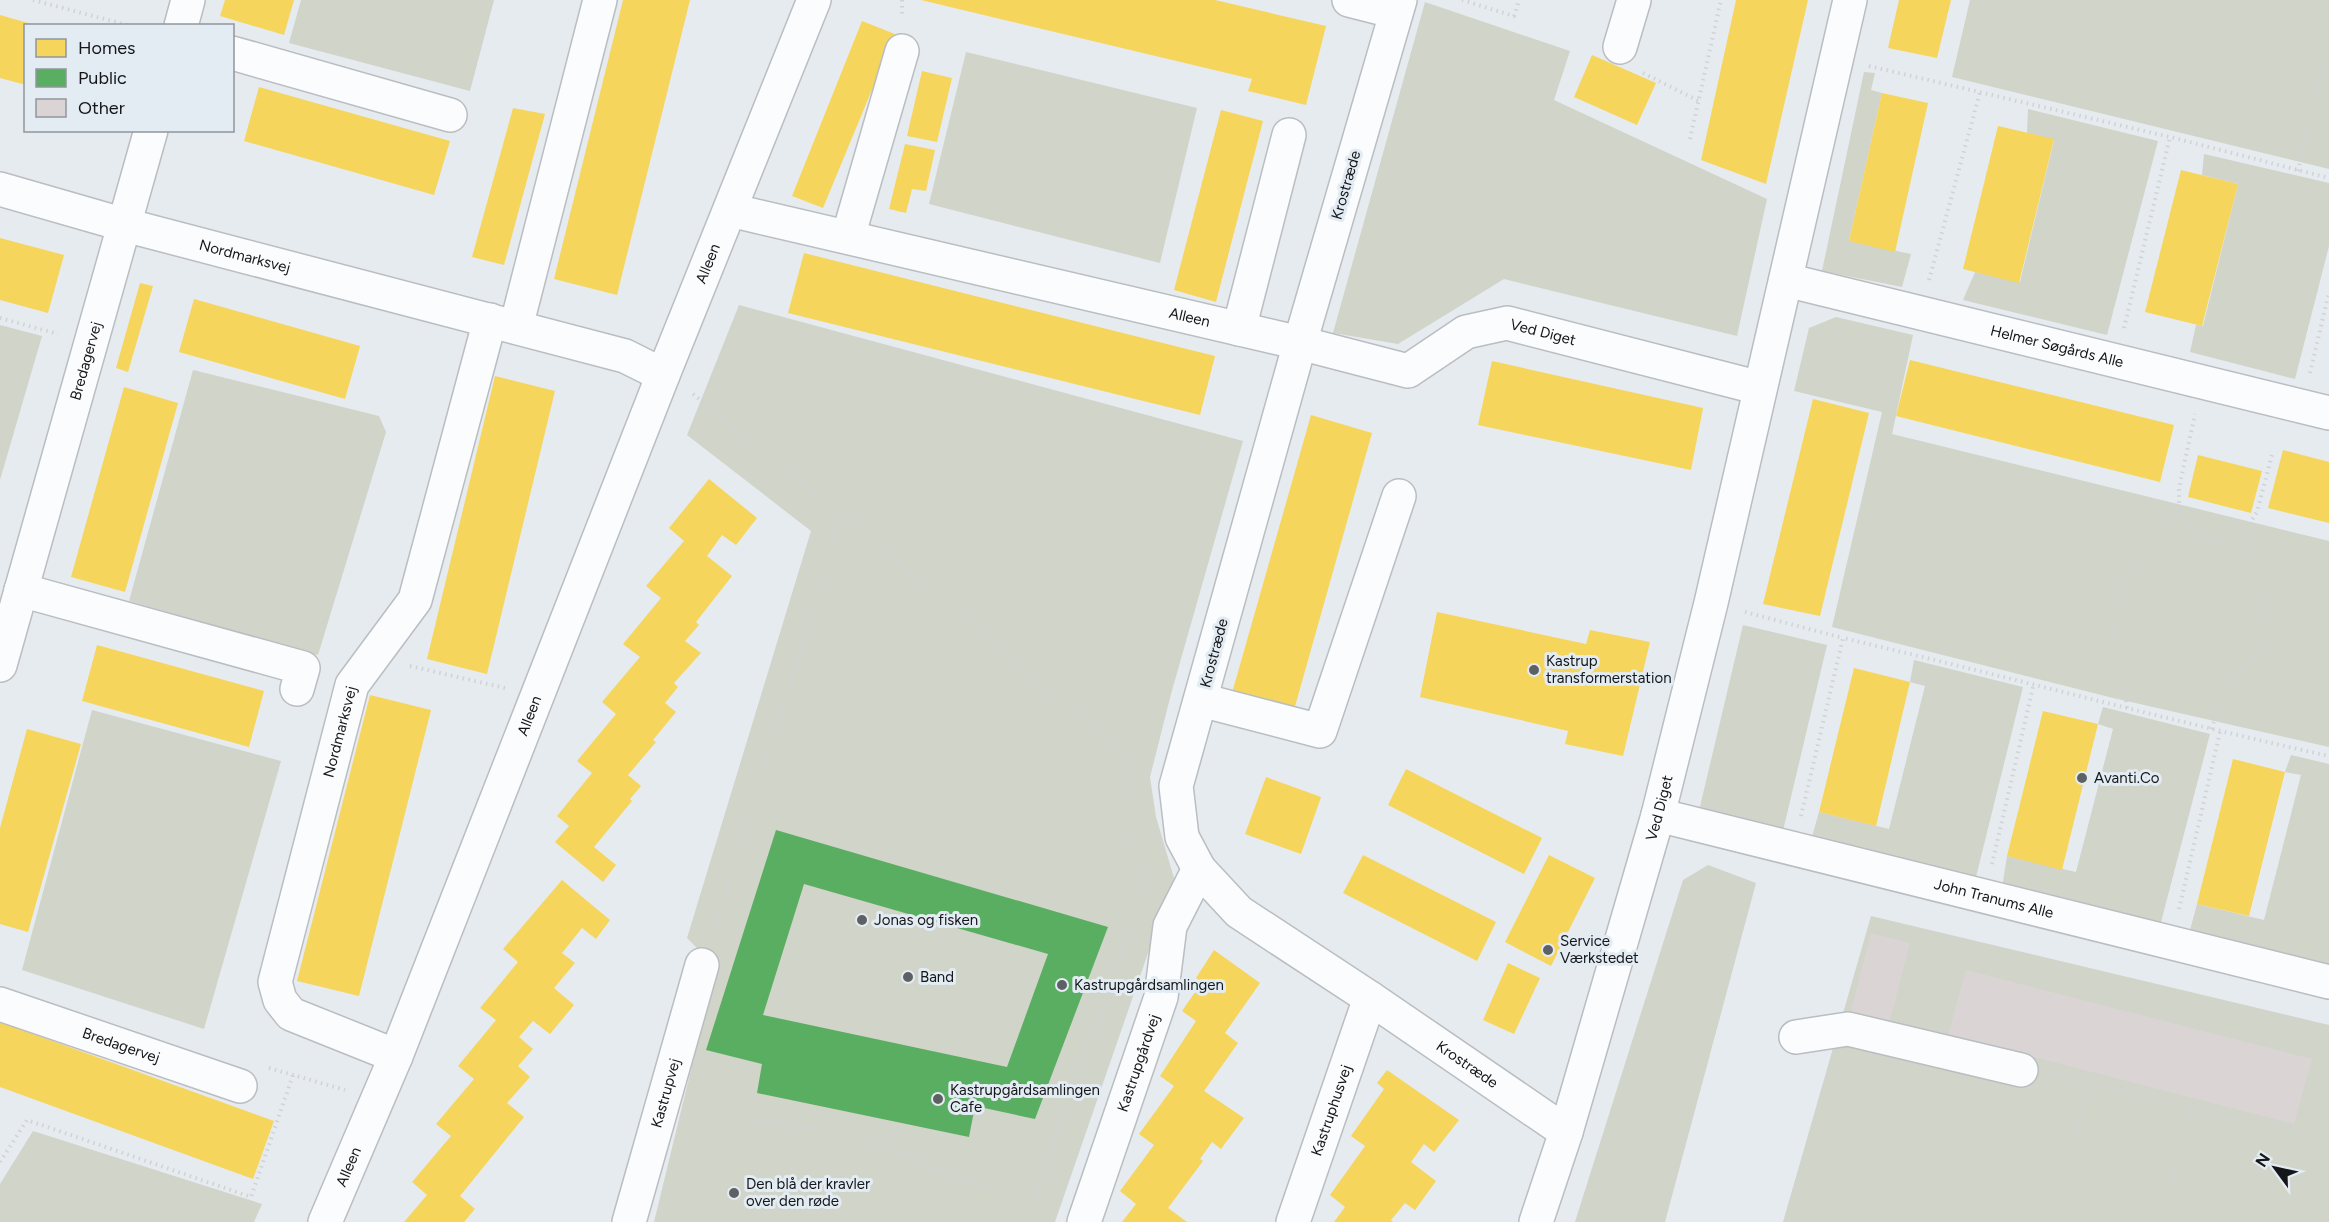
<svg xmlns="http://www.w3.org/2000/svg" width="2329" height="1222" font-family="Figtree,sans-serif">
<rect width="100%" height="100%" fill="#e6ebf0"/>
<g fill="#d1d4c8">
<path d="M 301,0 L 494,0 L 470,91 L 289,43 Z"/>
<path d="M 1970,0 L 2329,0 L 2329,169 L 1952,77 Z"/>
<path d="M 1425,2 L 1570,51 L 1554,100 L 1767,199 L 1737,336 L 1504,279 L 1398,344 L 1333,333 Z"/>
<path d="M 966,52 L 1197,108 L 1160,263 L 929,204 Z"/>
<path d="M 1864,72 L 1875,73 L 1871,90 L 1882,93 L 1849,241 L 1911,254 L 1902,287 L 1822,271 Z"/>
<path d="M 2028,109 L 2158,141 L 2107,335 L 1963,300 L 1975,272 L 2020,282 L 2054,140 L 2027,133 Z"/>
<path d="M 2204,154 L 2329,183 L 2329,246 L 2295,379 L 2190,352 L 2196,325 L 2203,326 L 2238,184 L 2202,175 Z"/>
<path d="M 739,305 L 1243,441 L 1171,694 L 1150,777 L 1156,817 L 1174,878 L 1055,1222 L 654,1222 L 716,967 L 687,938 L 811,531 L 687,435 Z"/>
<path d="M 1836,317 L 1913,335 L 1892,434 L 2329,541 L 2329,747 L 2109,697 L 1832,627 L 1882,412 L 1794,391 L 1809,328 Z"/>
<path d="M 0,325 L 42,336 L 0,480 Z"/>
<path d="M 193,370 L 379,416 L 386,432 L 318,655 L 129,601 Z"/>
<path d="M 1743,625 L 1827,645 L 1782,835 L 1698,815 Z"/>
<path d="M 1914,660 L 2023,687 L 1974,885 L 1810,844 L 1819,812 L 1889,829 L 1925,686 L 1910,682 Z"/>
<path d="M 2103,707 L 2210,734 L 2160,926 L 2002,888 L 2007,856 L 2076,872 L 2113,729 L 2098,724 Z"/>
<path d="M 92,710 L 281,761 L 204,1029 L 22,970 Z"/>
<path d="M 2291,755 L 2329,764 L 2329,970 L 2189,934 L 2197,904 L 2264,920 L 2301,775 L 2285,772 Z"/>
<path d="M 1708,865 L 1756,883 L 1665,1222 L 1575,1222 L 1683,880 Z"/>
<path d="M 1871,916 L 2329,1025 L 2329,1222 L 1783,1222 Z"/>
<path d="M 33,1131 L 262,1204 L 254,1222 L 0,1222 L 0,1184 Z"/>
</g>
<g fill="#f6d55c">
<path d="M 225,0 L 294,0 L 284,35 L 220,16 Z"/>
<path d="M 623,0 L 690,0 L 617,295 L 554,279 Z"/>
<path d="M 921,0 L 1215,0 L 1326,26 L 1306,105 L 1248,91 L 1252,79 Z"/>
<path d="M 1736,0 L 1808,0 L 1766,184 L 1701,160 Z"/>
<path d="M 1899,0 L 1951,0 L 1937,58 L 1888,48 Z"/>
<path d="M 0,15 L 35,25 L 26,26 L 26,85 L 0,78 Z"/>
<path d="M 862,21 L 895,34 L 823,208 L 792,196 Z"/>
<path d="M 1592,55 L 1656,83 L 1637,125 L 1574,97 Z"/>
<path d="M 922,71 L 952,78 L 937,142 L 907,136 Z"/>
<path d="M 259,87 L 450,141 L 434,195 L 244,141 Z"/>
<path d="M 1882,93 L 1928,103 L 1895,252 L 1849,241 Z"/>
<path d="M 513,108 L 545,114 L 504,265 L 472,257 Z"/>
<path d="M 1221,110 L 1263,121 L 1216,302 L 1174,290 Z"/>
<path d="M 1998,126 L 2054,139 L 2019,283 L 1963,269 Z"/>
<path d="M 905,144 L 935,150 L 926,191 L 912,189 L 906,213 L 889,209 Z"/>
<path d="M 2181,170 L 2238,184 L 2202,326 L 2145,312 Z"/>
<path d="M 0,238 L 64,255 L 48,313 L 0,300 Z"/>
<path d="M 804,253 L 1215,356 L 1200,415 L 788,313 Z"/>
<path d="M 140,283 L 153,286 L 128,372 L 116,368 Z"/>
<path d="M 194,299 L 360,346 L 345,399 L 179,352 Z"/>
<path d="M 1910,360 L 2174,425 L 2160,482 L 1896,416 Z"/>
<path d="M 1492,361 L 1703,408 L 1691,470 L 1478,425 Z"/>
<path d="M 495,376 L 555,391 L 487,674 L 427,659 Z"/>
<path d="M 124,387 L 178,403 L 125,592 L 71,577 Z"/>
<path d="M 1813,399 L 1869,413 L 1820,616 L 1763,604 Z"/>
<path d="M 1311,415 L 1372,433 L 1294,710 L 1232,693 Z"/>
<path d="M 2283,450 L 2329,462 L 2329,523 L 2268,508 Z"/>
<path d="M 2198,455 L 2262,471 L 2251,513 L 2188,497 Z"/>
<path d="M 709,479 L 757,518 L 736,545 L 722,535 L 707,556 L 732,576 L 696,622 L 699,625 L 685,641 L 701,653 L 674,683 L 678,687 L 665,703 L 676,712 L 653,740 L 656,742 L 628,775 L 641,786 L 630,799 L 632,801 L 594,847 L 616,865 L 603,882 L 555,842 L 569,826 L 557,816 L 592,773 L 577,761 L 616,714 L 602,702 L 640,657 L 623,644 L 661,598 L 646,586 L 684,541 L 669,528 Z"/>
<path d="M 1437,612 L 1586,644 L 1590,630 L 1650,642 L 1623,756 L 1565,744 L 1568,731 L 1420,697 Z"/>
<path d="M 97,645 L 264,691 L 249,747 L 82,701 Z"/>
<path d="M 1854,668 L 1910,682 L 1876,826 L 1819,812 Z"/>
<path d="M 370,695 L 431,710 L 359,996 L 297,981 Z"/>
<path d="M 2043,711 L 2098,724 L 2062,870 L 2007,856 Z"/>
<path d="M 27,729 L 81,744 L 28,932 L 0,924 L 0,828 Z"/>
<path d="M 2233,759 L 2285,772 L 2249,916 L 2197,904 Z"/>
<path d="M 1406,769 L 1542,838 L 1524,874 L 1388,805 Z"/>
<path d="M 1266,777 L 1321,797 L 1301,854 L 1245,834 Z"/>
<path d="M 1363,855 L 1496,922 L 1477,961 L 1343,893 Z"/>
<path d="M 1549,855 L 1595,878 L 1551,966 L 1505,942 Z"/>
<path d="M 562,880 L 610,920 L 596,939 L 582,928 L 562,953 L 575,963 L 554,988 L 574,1005 L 550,1034 L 533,1021 L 519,1037 L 533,1049 L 518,1066 L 530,1077 L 507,1103 L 524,1117 L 460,1196 L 475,1209 L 464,1222 L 404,1222 L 427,1195 L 412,1182 L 451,1136 L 436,1124 L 474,1079 L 458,1066 L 496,1020 L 480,1008 L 518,962 L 503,949 Z"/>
<path d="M 1214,950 L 1260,983 L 1225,1033 L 1238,1043 L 1204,1091 L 1244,1118 L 1221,1149 L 1212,1142 L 1200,1159 L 1203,1161 L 1168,1208 L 1187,1222 L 1122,1222 L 1136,1204 L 1120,1191 L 1154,1145 L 1139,1134 L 1174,1086 L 1160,1076 L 1196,1021 L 1182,1011 L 1202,982 L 1196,978 Z"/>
<path d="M 1508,963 L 1540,978 L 1514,1034 L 1483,1020 Z"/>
<path d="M 0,1022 L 274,1121 L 253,1179 L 0,1087 Z"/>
<path d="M 1387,1070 L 1459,1120 L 1434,1152 L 1424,1144 L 1411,1162 L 1436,1181 L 1415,1210 L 1405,1203 L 1391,1220 L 1393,1222 L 1334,1222 L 1345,1207 L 1330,1195 L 1365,1146 L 1351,1136 L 1384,1089 L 1377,1083 Z"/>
</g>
<path fill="#5aae61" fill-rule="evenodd" d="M 776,830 L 1108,927 L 1035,1119 L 975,1106 L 969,1137 L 757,1093 L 762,1064 L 706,1050 ZM 804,884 L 1048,954 L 1007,1067 L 763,1015 Z"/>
<g fill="#dad5d4">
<path d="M 1871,933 L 1910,943 L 1888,1028 L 1849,1018 Z"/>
<path d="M 1966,970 L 2312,1059 L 2294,1124 L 1948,1035 Z"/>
</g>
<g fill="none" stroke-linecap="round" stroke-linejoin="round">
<g stroke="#babdc1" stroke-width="36">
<g id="minor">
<path d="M 1349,0 L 1396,12"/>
<path id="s1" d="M 1400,0 L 1300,343 L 1176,786 L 1182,837 L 1199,869 L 1239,912 L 1370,998 L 1566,1132"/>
<path d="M 181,26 L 188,0"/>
<path d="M 1620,47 L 1634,0"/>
<path d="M 232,53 L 450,115"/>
<path id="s2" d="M 0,189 L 125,225 L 625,356 L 663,375"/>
<path id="s3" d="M 730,210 L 1300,343 L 1408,371 L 1466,332 L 1507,323 L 1760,388"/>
<path d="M 848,237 L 902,51"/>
<path id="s4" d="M 1786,280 L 2329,413"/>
<path d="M 516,327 L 600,0"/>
<path d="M 1239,329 L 1289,135"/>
<path d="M 21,590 L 303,668 L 297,689"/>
<path id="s5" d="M 0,665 L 151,130"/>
<path d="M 1201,700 L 1320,731 L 1399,496"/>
<path id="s6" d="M 1658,815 L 2329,982"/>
<path id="s7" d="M 0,1004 L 240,1086"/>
<path d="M 1796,1037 L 1848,1029 L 2021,1070"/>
<path id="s8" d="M 396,1056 L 291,1014 L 280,1000 L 275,982 L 352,685 L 415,600 L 490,320"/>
<path id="s9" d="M 325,1222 L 396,1056 L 663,375 L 814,0"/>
<path id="s10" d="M 629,1222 L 702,965"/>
<path id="s11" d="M 1084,1222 L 1161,997 L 1170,926 L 1199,869"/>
<path id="s12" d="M 1293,1222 L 1370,998"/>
<path id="s13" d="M 1536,1222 L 1566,1132 L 1658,815 L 1711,603 L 1850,0"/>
</g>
</g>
<g stroke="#d1d2d4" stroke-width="4" stroke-dasharray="1.5 4.5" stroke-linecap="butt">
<path d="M 33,0 L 131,26"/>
<path d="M 902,0 L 902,17"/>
<path d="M 1462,0 L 1514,16 L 1519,0"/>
<path d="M 1869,66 L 2170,137 L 2329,178"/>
<path d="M 1643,73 L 1699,101"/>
<path d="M 1690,139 L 1721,0"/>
<path d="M 2298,171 L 2329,36"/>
<path d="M 1929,280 L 1980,92"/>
<path d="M 0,318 L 58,334"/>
<path d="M 2124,328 L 2170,137"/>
<path d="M 2310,373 L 2329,292"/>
<path d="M 693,394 L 842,515 L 1134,761 L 1145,767"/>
<path d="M 2179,511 C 2202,546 2202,545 2243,534 L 2257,512 L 2273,451"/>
<path d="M 1745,612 L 1843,638"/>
<path d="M 410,666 L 505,688"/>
<path d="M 2127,708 L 2114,614 L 2119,592 L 2126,571 L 2144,553 L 2179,511 L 2179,488 L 2195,414"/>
<path d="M 2211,729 C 2220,707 2229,687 2243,667 C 2248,660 2257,654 2260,645 C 2276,608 2260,568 2243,534"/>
<path d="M 1134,761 C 1128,777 1119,795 1121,812 C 1124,837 1136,862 1147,884 L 1141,900"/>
<path d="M 1801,816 L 1843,638 C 2006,676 2166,720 2329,756"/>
<path d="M 1992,864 L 2034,683"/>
<path d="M 2179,909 L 2220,732"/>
<path d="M 712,933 L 842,515"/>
<path d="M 269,1068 L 345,1090"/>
<path d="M 2056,1073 L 2329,1139"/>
<path d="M 693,1121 L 733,1115 L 872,1141 L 958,1180 L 1036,1195 L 1132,924"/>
<path d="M 2070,1156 L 2089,1081"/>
<path d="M 0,1162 L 27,1120 L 251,1197 L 293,1075"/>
<path d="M 2171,1177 L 2189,1106"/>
</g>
<use href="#minor" stroke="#fbfcfd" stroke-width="33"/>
</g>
<g fill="#5e6164" stroke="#e3ebf3" stroke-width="2">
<circle cx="1534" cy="670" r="6"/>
<circle cx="2082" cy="778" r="6"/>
<circle cx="862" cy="920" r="6"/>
<circle cx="1548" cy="950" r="6"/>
<circle cx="908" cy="977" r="6"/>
<circle cx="1062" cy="985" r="6"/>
<circle cx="938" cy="1099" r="6"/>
<circle cx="734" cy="1193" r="6"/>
</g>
<g text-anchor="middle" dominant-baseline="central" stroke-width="6" stroke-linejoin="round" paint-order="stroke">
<g font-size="15" fill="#141619" stroke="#e3ebf3">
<text transform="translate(1346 185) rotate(-74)">Krostræde</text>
<text stroke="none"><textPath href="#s2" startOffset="254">Nordmarksvej</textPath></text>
<text stroke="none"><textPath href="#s9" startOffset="1032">Alleen</textPath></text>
<text stroke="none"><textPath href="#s3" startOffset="472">Alleen</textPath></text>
<text stroke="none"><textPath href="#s3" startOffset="846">Ved Diget</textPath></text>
<text stroke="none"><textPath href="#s4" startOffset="279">Helmer Søgårds Alle</textPath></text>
<text stroke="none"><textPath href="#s5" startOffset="316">Bredagervej</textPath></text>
<text transform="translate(1214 653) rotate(-75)">Krostræde</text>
<text stroke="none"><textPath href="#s9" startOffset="546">Alleen</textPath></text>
<text stroke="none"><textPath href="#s8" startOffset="408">Nordmarksvej</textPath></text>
<text stroke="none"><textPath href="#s13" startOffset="432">Ved Diget</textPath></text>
<text stroke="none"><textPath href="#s6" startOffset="346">John Tranums Alle</textPath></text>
<text stroke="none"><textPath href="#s7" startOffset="128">Bredagervej</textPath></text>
<text stroke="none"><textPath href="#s11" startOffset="168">Kastrupgårdvej</textPath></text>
<text stroke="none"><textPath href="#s1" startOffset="1238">Krostræde</textPath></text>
<text stroke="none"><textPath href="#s10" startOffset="134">Kastrupvej</textPath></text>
<text stroke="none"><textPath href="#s12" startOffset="118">Kastruphusvej</textPath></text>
<text stroke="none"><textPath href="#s9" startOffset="60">Alleen</textPath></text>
</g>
<g font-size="15" fill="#141619" stroke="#e3ebf3" text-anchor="start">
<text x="1546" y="661">Kastrup<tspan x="1546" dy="17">transformerstation</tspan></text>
<text x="2094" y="778">Avanti.Co</text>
<text x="874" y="920">Jonas og fisken</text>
<text x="1560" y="941">Service<tspan x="1560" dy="17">Værkstedet</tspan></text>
<text x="920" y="977">Band</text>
<text x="1074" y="985">Kastrupgårdsamlingen</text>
<text x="950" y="1090">Kastrupgårdsamlingen<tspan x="950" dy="17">Cafe</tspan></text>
<text x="746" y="1184">Den blå der kravler<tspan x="746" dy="17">over den røde</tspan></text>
</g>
</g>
<rect x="24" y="24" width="210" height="108" fill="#e3ebf3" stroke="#90969c" stroke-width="1.5"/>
<rect x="36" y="39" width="30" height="18" fill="#f6d55c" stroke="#90969c" stroke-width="1.5"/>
<text x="78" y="54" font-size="18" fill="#141619">Homes</text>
<rect x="36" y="69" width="30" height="18" fill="#5aae61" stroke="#90969c" stroke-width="1.5"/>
<text x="78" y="84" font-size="18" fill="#141619">Public</text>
<rect x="36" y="99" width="30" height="18" fill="#dad5d4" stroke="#90969c" stroke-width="1.5"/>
<text x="78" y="114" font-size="18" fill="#141619">Other</text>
<g transform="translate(2275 1168) rotate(303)" stroke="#e3ebf3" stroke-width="4.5" paint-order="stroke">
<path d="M0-4.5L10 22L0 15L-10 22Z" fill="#141619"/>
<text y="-9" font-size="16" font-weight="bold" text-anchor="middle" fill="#141619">N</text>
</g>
</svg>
